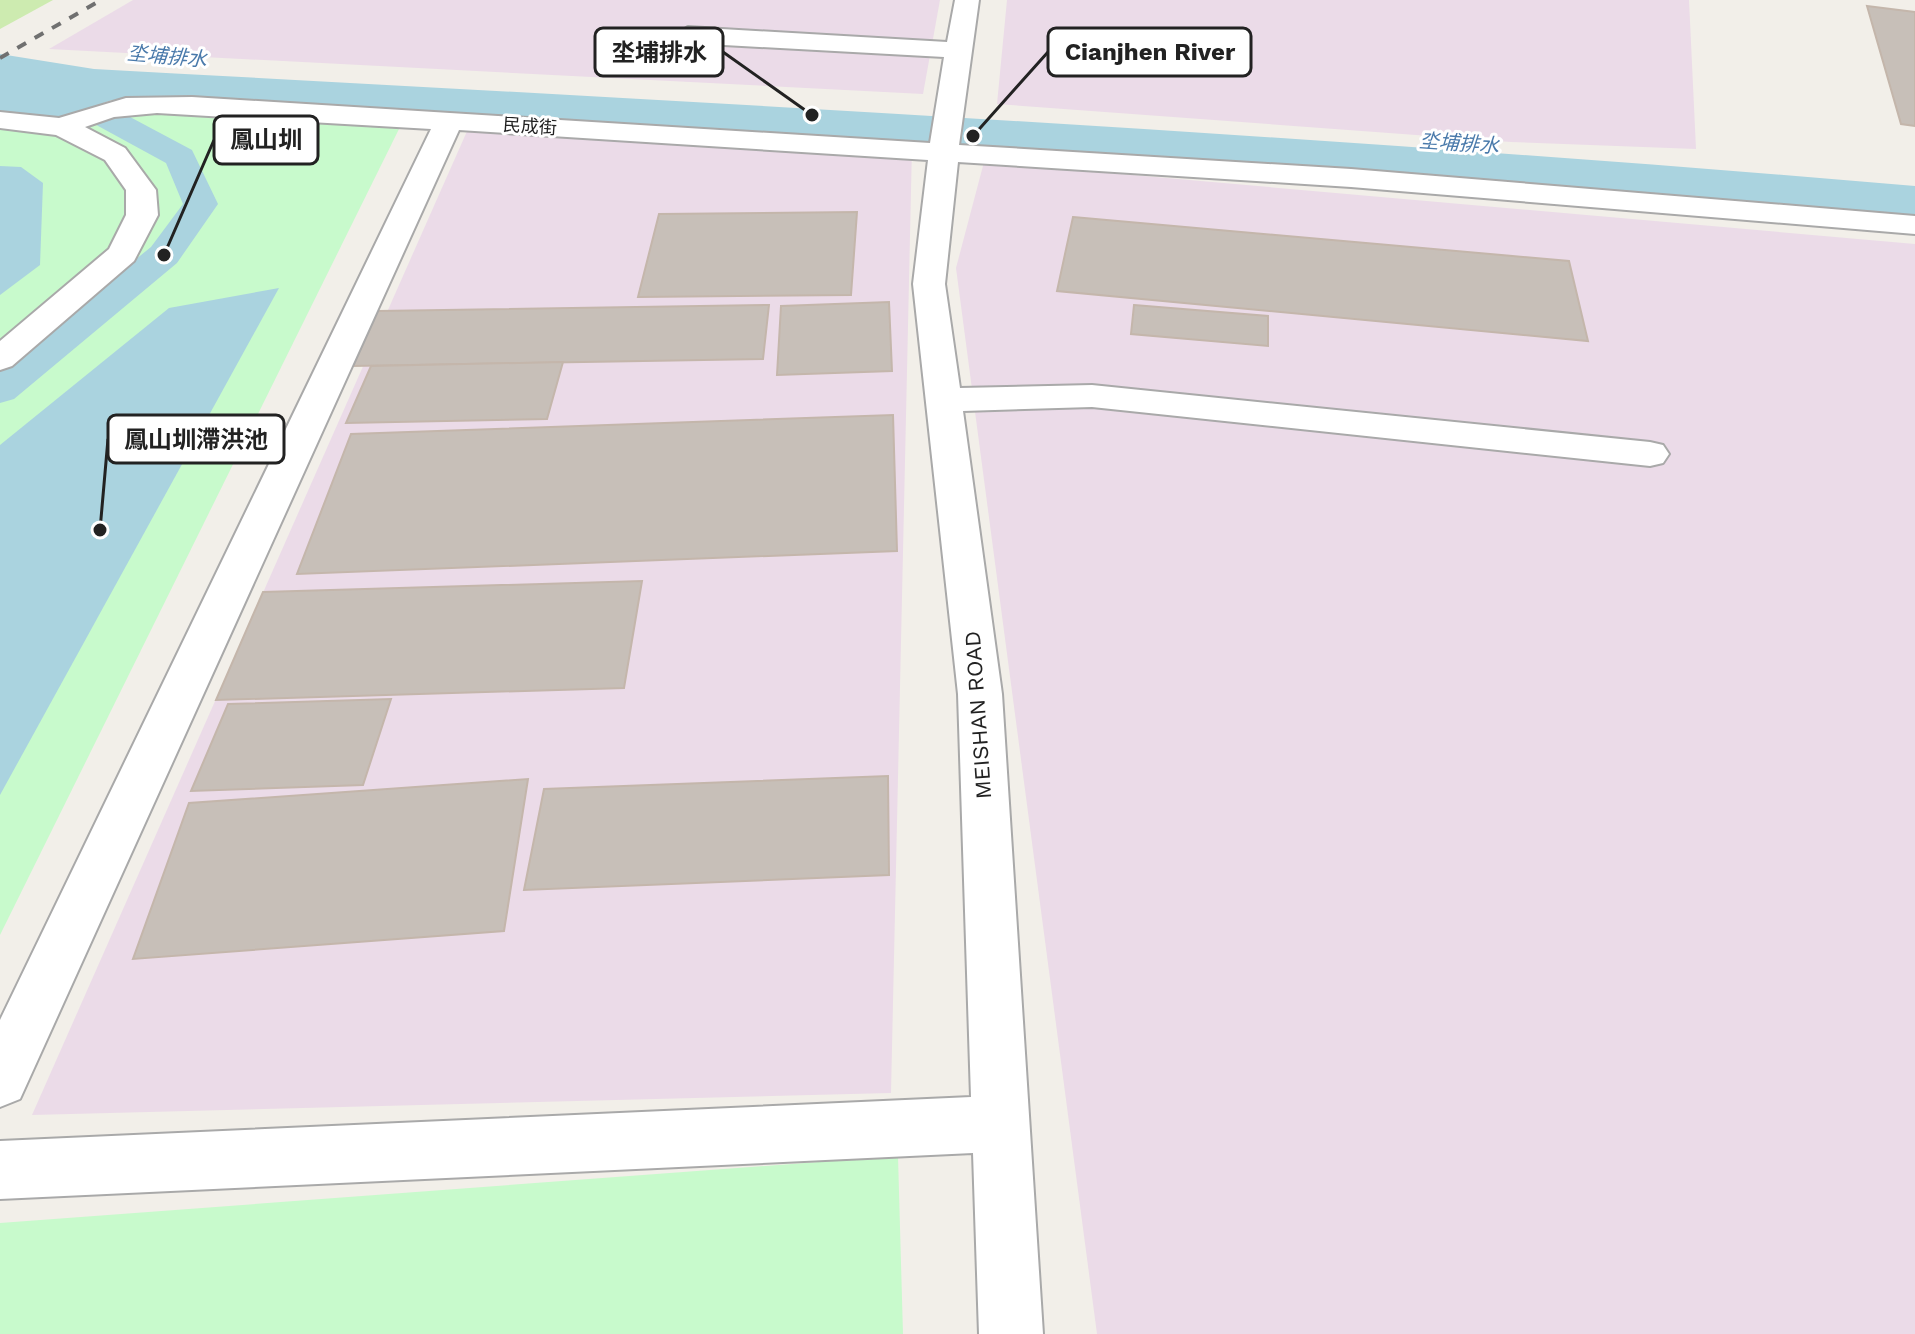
<svg xmlns="http://www.w3.org/2000/svg" width="1915" height="1334" font-family="'Work Sans','Noto Sans TC',sans-serif">
<rect width="100%" height="100%" fill="#f2efe9"/>
<g fill="#ebdbe8">
<path d="M 133,0 L 940,0 L 923,94 L 49,49 Z"/>
<path d="M 1007,0 L 1689,0 L 1696,149 L 1511,142 L 997,104 Z"/>
<path d="M 468,129 L 912,146 L 891,1093 L 32,1115 Z"/>
<path d="M 984,162 L 1915,244 L 1915,1334 L 1097,1334 L 956,268 Z"/>
</g>
<path fill="#cdebb0" d="M 0,0 L 53,0 L 0,29 Z"/>
<g fill="#c8facc">
<path d="M 0,108 L 401,125 L 0,935 Z"/>
<path d="M 898,1156 L 903,1334 L 0,1334 L 0,1223 Z"/>
</g>
<g fill="#aad3df">
<path d="M 0,54 L 94,69 C 701,102 1309,134 1915,186 L 1915,232 L 879,149 L 112,100 L 43,124 L 0,116 Z"/>
<path d="M 0,166 L 21,167 L 43,183 L 40,265 L 0,295 Z"/>
<path d="M 279,288 L 0,795 L 0,445 L 169,308 Z"/>
</g>
<g fill="none" stroke-linecap="round" stroke-linejoin="round">
<path fill="#aad3df" fill-rule="evenodd" d="M 57,68 L 68,70 L 100,101 L 192,150 L 218,204 L 177,263 L 14,399 L 0,403 L 0,369 L 151,247 L 183,204 L 166,163 L 78,115 L 42,77 L 46,70 Z"/>
</g>
<g fill="#c7bfb8" stroke="#c4b6ab" stroke-width="2">
<path d="M 1867,6 L 1915,12 L 1915,126 L 1901,124 Z"/>
<path d="M 857,212 L 851,295 L 638,297 L 659,214 Z"/>
<path d="M 1073,217 L 1569,261 L 1588,341 L 1057,291 Z"/>
<path d="M 889,302 L 892,371 L 777,375 L 781,306 Z"/>
<path d="M 769,305 L 763,359 L 353,366 L 378,311 Z"/>
<path d="M 1134,305 L 1268,316 L 1268,346 L 1131,334 Z"/>
<path d="M 563,362 L 547,419 L 346,423 L 371,366 Z"/>
<path d="M 893,415 L 897,551 L 297,574 L 351,434 Z"/>
<path d="M 642,581 L 624,688 L 216,700 L 263,592 Z"/>
<path d="M 391,699 L 363,785 L 191,791 L 228,704 Z"/>
<path d="M 888,776 L 889,875 L 524,890 L 544,789 Z"/>
<path d="M 528,779 L 504,931 L 133,959 L 189,803 Z"/>
</g>
<g fill="none" stroke-linecap="round" stroke-linejoin="round">
<g stroke="#a9a9a9" stroke-width="4">
<path id="minor" d="M 955,0 L 979,0 L 959,145 L 1351,169 L 1915,216 L 1915,234 L 1351,187 L 958,162 L 945,284 L 960,388 L 1092,385 L 1650,442 L 1663,445 L 1669,454 L 1663,463 L 1650,466 L 1092,407 L 963,411 L 1002,694 L 1043,1334 L 979,1334 L 973,1153 L 0,1199 L 0,1141 L 971,1097 L 958,694 L 913,284 L 928,160 L 459,130 L 20,1099 L 0,1107 L 0,1020 L 431,129 L 157,113 L 114,117 L 85,127 L 125,148 L 156,190 L 158,215 L 134,261 L 12,366 L 0,370 L 0,341 L 109,249 L 126,215 L 126,190 L 105,160 L 56,135 L 0,128 L 0,112 L 59,118 L 126,98 L 192,97 L 930,143 L 944,57 L 688,43 L 675,35 L 688,27 L 947,42 Z"/>
</g>
<use href="#minor" fill="#fff" fill-rule="evenodd"/>
<path stroke="#707070" stroke-width="4" stroke-dasharray="10 10" stroke-linecap="butt" d="M 0,58 L 101,0"/>
</g>
<g text-anchor="middle" dominant-baseline="central" stroke-width="6" stroke-linejoin="round" paint-order="stroke">
<g font-size="18" fill="#222" stroke="#fff">
<text transform="translate(530 126) rotate(4)">民成街</text>
</g>
<g font-size="20" font-style="italic" fill="#4a7aab" stroke="#fff">
<text transform="translate(167 56) rotate(5)">坔埔排水</text>
<text transform="translate(1459 143) rotate(4)">坔埔排水</text>
</g>
<g font-size="22" fill="#222" stroke="#fff">
<text transform="translate(978 715) rotate(-94)">MEISHAN ROAD</text>
</g>
</g>
<path fill="none" stroke="#222" stroke-width="3" d="M973 136L1048 52M812 115L723 52M164 255L214 140M100 530L108 439"/>
<g fill="#222" stroke="#fff" stroke-width="3">
<circle cx="973" cy="136" r="8"/>
<circle cx="812" cy="115" r="8"/>
<circle cx="164" cy="255" r="8"/>
<circle cx="100" cy="530" r="8"/>
</g>
<g fill="#fff" stroke="#222" stroke-width="3">
<rect x="1048" y="28" width="203" height="48" rx="8"/>
<rect x="595" y="28" width="128" height="48" rx="8"/>
<rect x="214" y="116" width="104" height="48" rx="8"/>
<rect x="108" y="415" width="176" height="48" rx="8"/>
</g>
<g font-size="24" text-anchor="middle" font-weight="bold" fill="#222">
<text x="1150" y="60">Cianjhen River</text>
<text x="659" y="61">坔埔排水</text>
<text x="266" y="148">鳳山圳</text>
<text x="196" y="448">鳳山圳滯洪池</text>
</g>
</svg>
